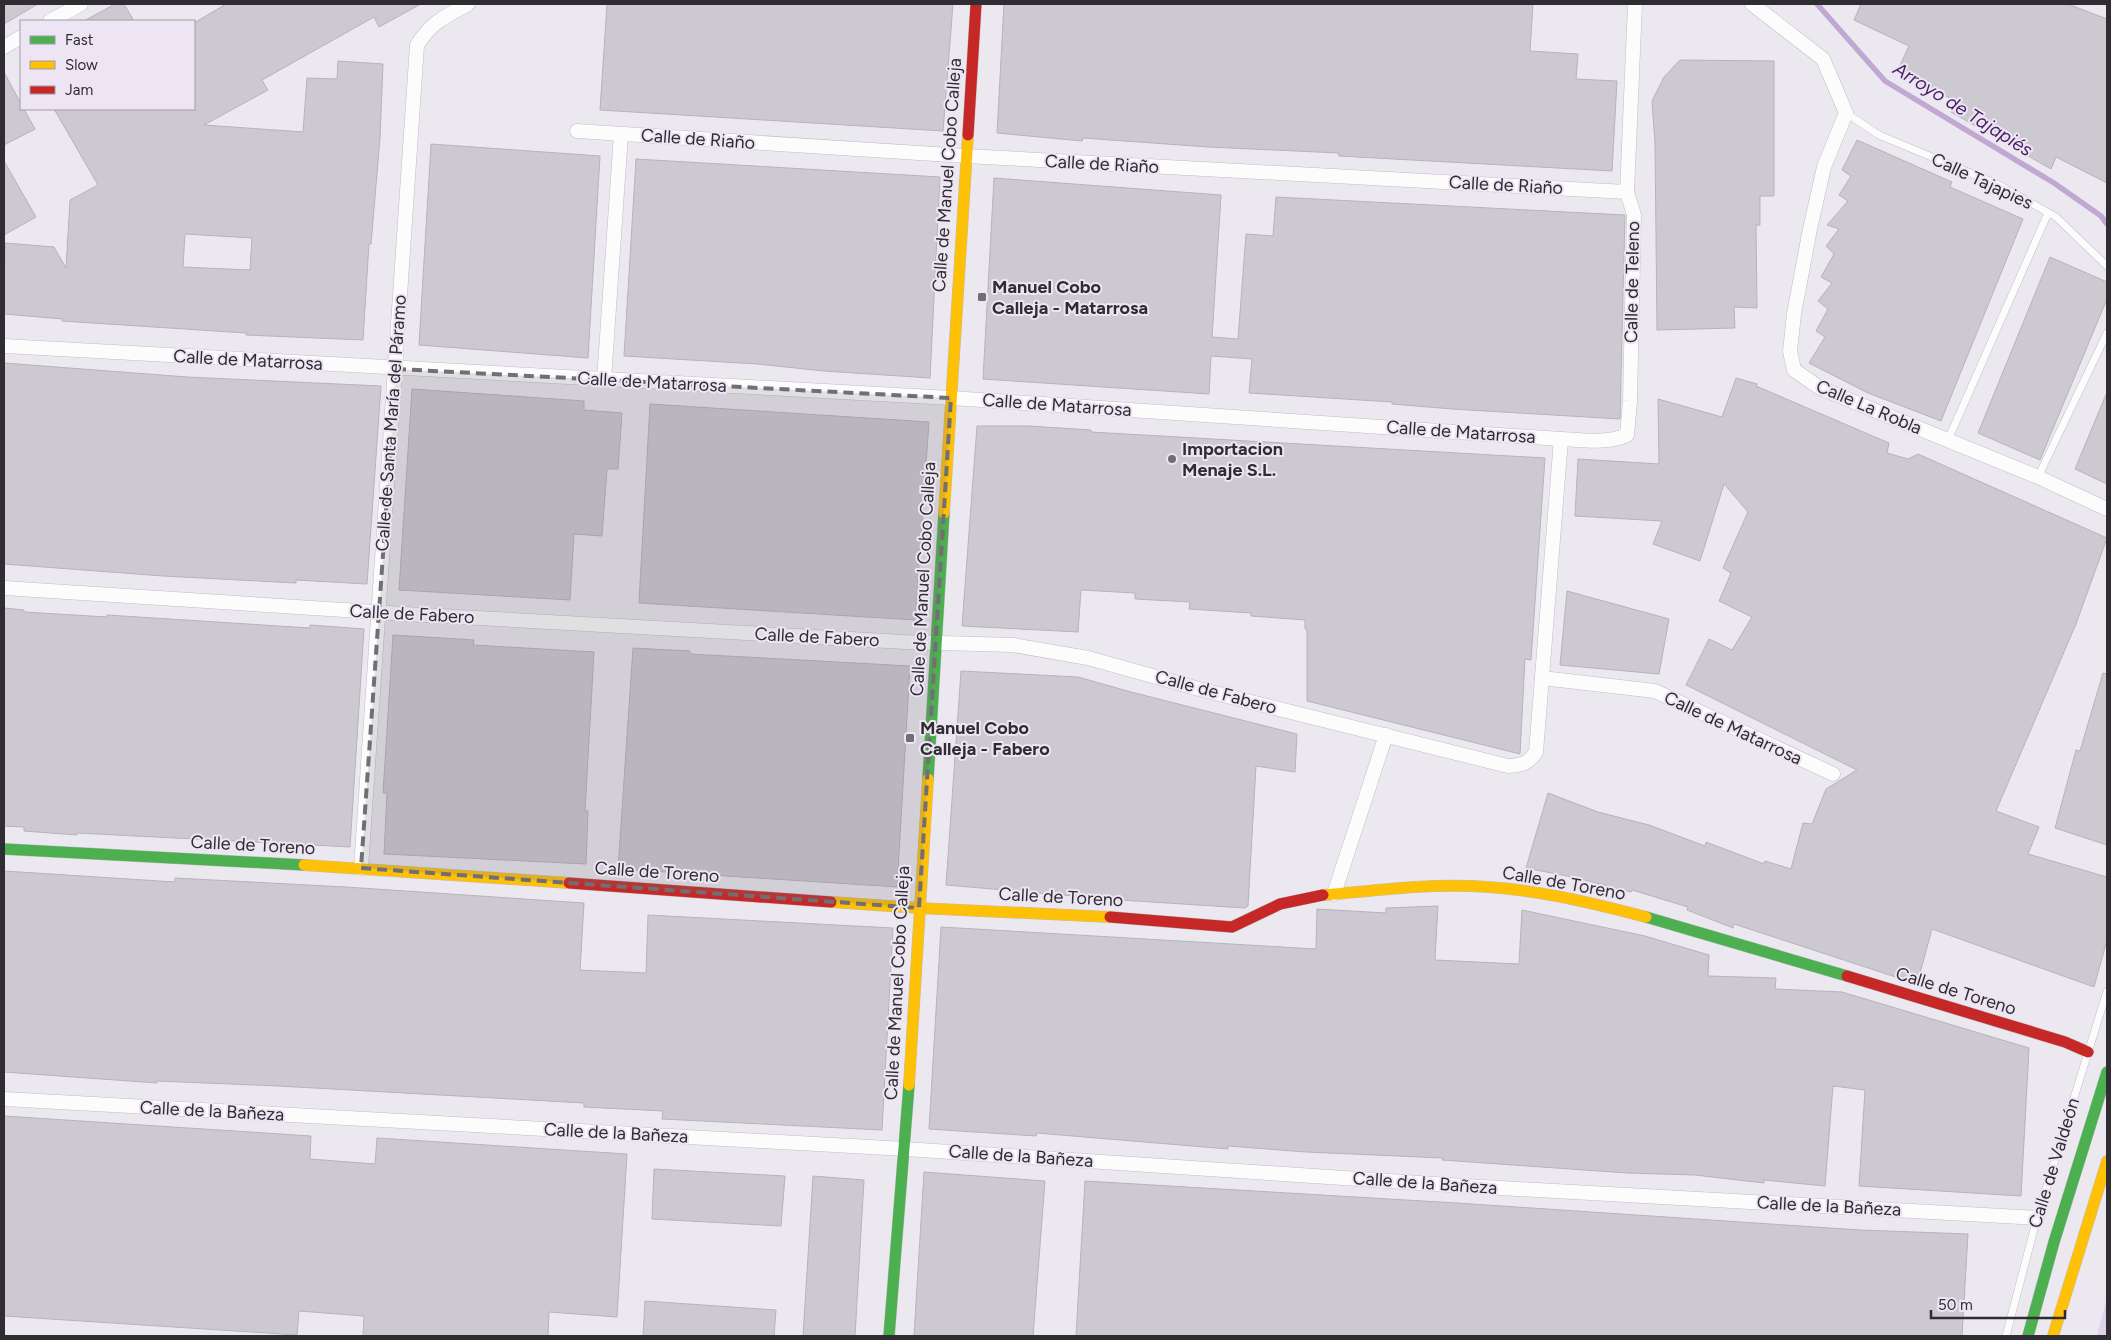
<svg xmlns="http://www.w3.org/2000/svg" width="2111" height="1340" font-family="Figtree,sans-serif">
<rect width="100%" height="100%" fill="#ece8f0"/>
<path fill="#dfd3ea" d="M 2107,1297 L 2107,1336 L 2097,1336 Z"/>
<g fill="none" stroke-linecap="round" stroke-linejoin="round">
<path stroke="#c0a8d3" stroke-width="5.5" d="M 1817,4 L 1885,81 L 2054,183 L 2101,216 L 2107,224"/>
</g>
<g fill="#cdc9d0" stroke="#b7b3ba" fill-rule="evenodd">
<path d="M 4,4 L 38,4 L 4,24 Z"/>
<path d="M 115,4 L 124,4 L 134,21 L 84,21 Z"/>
<path d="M 226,4 L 421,4 L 379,27 L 374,17 L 262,80 L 268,90 L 204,125 L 303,132 L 307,78 L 337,79 L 338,61 L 383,64 L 380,138 L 371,244 L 369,244 L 363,340 L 246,335 L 246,333 L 62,321 L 63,319 L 4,314 L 5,243 L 54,247 L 66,268 L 70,200 L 98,185 L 54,109 L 194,109 L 194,23 ZM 185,234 L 252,238 L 250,270 L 183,267 Z"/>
<path d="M 607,4 L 953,4 L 943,131 L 600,110 Z"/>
<path d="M 1004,4 L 1533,4 L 1530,51 L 1578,54 L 1576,79 L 1617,81 L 1612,171 L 1339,156 L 1339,153 L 1208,147 L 1083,138 L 1082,141 L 997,133 Z"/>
<path d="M 1861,4 L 2068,4 L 2107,19 L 2107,183 L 2056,157 L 2051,169 L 1951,112 L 1956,101 L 1897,72 L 1909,46 L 1854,20 Z"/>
<path d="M 1680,60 L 1774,61 L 1774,196 L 1760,196 L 1760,225 L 1756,225 L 1757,308 L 1734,307 L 1735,328 L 1657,330 L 1655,143 L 1652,101 L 1664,77 Z"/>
<path d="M 4,72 L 21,104 L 21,109 L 24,109 L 35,129 L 4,145 Z"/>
<path d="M 1857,140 L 1952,182 L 1950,187 L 2023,219 L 1941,421 L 1868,393 L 1809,363 L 1825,337 L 1816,331 L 1828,309 L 1818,301 L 1832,283 L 1821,277 L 1834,254 L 1826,246 L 1839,229 L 1827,225 L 1848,201 L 1839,195 L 1851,176 L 1842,170 Z"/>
<path d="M 431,144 L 600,156 L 588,358 L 419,345 Z"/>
<path d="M 636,159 L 940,177 L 930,378 L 824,371 L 757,364 L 624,356 Z"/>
<path d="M 4,161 L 36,217 L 4,235 Z"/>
<path d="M 994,178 L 1221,195 L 1212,337 L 1238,339 L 1246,234 L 1273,236 L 1276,197 L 1625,215 L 1620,419 L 1452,409 L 1392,404 L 1392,402 L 1249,393 L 1252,359 L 1211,356 L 1209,394 L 983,379 Z"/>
<path d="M 2050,257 L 2107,282 L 2107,299 L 2040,460 L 1978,433 Z"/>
<path d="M 4,363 L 187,377 L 381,386 L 367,584 L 296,580 L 296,583 L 163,576 L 4,564 Z"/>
<path d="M 1736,378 L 1757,384 L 1756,386 L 1889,443 L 1887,453 L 1908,459 L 1918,454 L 2107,538 L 2076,624 L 1996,811 L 2039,827 L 2028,854 L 2107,877 L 2107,940 L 2094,987 L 1932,929 L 1917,984 L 1734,924 L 1733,928 L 1687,910 L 1688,907 L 1632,890 L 1631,892 L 1577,878 L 1526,868 L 1548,793 L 1598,812 L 1649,825 L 1705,846 L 1706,842 L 1764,864 L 1765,861 L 1791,869 L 1803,823 L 1812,824 L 1826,789 L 1857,770 L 1686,685 L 1709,639 L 1732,650 L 1752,617 L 1719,601 L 1731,573 L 1723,568 L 1748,512 L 1724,484 L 1700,561 L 1653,544 L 1662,521 L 1575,516 L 1578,459 L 1659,464 L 1658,399 L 1722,417 Z"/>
<path d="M 412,389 L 584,401 L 584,410 L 622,413 L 618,469 L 607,469 L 602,536 L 574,534 L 570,600 L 399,590 Z"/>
<path d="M 2107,392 L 2107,484 L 2075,469 Z"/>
<path d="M 650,404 L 929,422 L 915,620 L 639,603 Z"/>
<path d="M 977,426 L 1029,426 L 1091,430 L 1091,432 L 1545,458 L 1531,660 L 1525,659 L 1520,754 L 1307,701 L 1307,629 L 1305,629 L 1305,620 L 1251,616 L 1251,613 L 1189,609 L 1190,602 L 1135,599 L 1135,593 L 1081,590 L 1078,632 L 962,626 Z"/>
<path d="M 1567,591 L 1669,619 L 1659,674 L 1560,665 Z"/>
<path d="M 4,608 L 24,610 L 24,612 L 107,617 L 107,615 L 310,628 L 310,625 L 364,629 L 350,847 L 77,833 L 77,835 L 24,831 L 24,827 L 4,826 Z"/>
<path d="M 393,635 L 474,640 L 473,645 L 594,652 L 585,811 L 588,811 L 586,864 L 384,854 L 387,793 L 383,793 Z"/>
<path d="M 633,648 L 690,651 L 690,654 L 910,666 L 897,887 L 618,869 Z"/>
<path d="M 961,671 L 1078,677 L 1131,692 L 1297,734 L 1295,772 L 1256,766 L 1248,906 L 1245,908 L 1120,900 L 946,885 Z"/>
<path d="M 2103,673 L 2107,674 L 2107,845 L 2055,828 L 2076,750 L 2080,751 Z"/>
<path d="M 4,871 L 175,882 L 175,878 L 346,887 L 584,903 L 580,970 L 646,973 L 648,915 L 893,928 L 882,1130 L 662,1119 L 663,1111 L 584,1107 L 584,1103 L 278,1086 L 157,1081 L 157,1083 L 4,1072 Z"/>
<path d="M 1438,906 L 1435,960 L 1519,964 L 1522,910 L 1645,936 L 1709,955 L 1708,976 L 1776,978 L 1775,989 L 1842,992 L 2029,1048 L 2021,1196 L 1859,1186 L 1865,1090 L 1833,1086 L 1825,1186 L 1764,1180 L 1764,1183 L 1695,1175 L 1627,1173 L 1442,1160 L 1443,1158 L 1306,1152 L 1228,1146 L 1228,1149 L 1037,1133 L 1036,1136 L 929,1129 L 941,927 L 1316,949 L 1317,909 L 1386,913 L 1386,908 Z"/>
<path d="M 4,1116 L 311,1136 L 310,1159 L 375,1164 L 377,1138 L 627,1154 L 617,1317 L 549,1312 L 548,1336 L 363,1336 L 364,1316 L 299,1311 L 297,1335 L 4,1316 Z"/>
<path d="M 654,1169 L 785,1176 L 781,1226 L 652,1219 Z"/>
<path d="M 924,1172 L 1045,1181 L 1033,1336 L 914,1336 Z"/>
<path d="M 813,1176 L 864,1180 L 855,1336 L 803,1336 Z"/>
<path d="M 1085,1181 L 1457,1203 L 1860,1230 L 1968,1234 L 1962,1336 L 1076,1336 Z"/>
<path d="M 645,1301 L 776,1310 L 774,1336 L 643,1336 Z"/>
</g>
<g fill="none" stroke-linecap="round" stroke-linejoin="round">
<g stroke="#c0bdc3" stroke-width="8">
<g id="lane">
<path d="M 1846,113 L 1879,135 L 1999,185 L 2056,217 L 2107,266"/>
<path d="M 1948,440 L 2048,213"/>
<path d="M 2038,477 L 2107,333"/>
<path d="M 2006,1336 L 2037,1218 L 2107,991"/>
</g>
</g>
<g stroke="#c0bdc3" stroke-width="15">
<g id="street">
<path d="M 1752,4 L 1823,59 L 1846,113 L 1824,167 L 1810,229 L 1794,314 L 1790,351 L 1794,370 L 1820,388 L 2038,477 L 2107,509"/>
<path d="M 50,21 L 81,4"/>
<path d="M 4,47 L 21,37"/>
<path d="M 577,131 L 966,156 L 1627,192"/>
<path d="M 4,346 L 951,398 L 1561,439 C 1584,440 1606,444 1627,435 L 1630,401 L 1634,215 L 1627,192 L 1635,4"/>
<path d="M 604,380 L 621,134"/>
<path d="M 4,588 L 406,614 L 905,642 L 1013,645 L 1088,658 L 1199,689 L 1508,766 C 1522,765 1528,764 1536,752 L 1561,439"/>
<path d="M 1542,678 L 1655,691 L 1833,774"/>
<path d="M 361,868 C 379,594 399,319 417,45 C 432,22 444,17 468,4"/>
<path d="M 1334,894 L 1386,735"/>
<path d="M 4,1099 L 905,1149 L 1465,1186 L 2037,1218"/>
</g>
</g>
<g stroke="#c0bdc3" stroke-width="12">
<g id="fast">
<path d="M 928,779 L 944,513"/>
<path d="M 4,849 L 304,865"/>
<path d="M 1646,917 L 1847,976"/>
<path d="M 889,1336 L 909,1085"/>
<path d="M 2028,1336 L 2054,1242 L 2107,1072"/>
</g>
</g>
<g stroke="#c0bdc3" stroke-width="12">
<g id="slow">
<path d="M 944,513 L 968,135"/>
<path d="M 304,865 L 569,883"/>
<path d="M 1323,895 C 1372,891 1422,884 1471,886 C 1531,888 1589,902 1646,917"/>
<path d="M 831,902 L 919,908 L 1110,917"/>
<path d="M 909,1085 L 928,779"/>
<path d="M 2053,1336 L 2107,1161"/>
</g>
</g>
<g stroke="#c0bdc3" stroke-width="12">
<g id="jam">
<path d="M 968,135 L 976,4"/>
<path d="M 569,883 L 831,902"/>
<path d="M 1110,917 L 1232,927 L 1280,904 L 1323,895"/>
<path d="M 1847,976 L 2065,1042 L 2088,1052"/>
</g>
</g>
<use href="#lane" stroke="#fcfcfd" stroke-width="7"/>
<use href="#street" stroke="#fcfcfd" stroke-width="14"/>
<use href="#fast" stroke="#4caf50" stroke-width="11"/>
<use href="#slow" stroke="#ffc107" stroke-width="11"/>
<use href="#jam" stroke="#c62828" stroke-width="11"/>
</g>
<path fill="#716e74" fill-opacity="0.2" stroke="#716e74" stroke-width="4" stroke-dasharray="10 6" stroke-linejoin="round" d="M 396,369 L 951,398 L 919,908 L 361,868 Z"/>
<g fill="#716e74" stroke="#ede5f3" stroke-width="2">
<rect x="977" y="292" width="10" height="10" rx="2.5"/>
<circle cx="1172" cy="459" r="5"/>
<rect x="905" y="733" width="10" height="10" rx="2.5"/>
</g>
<g text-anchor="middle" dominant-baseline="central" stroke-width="4" stroke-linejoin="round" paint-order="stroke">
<g font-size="18" fill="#2f2c32" stroke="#ede5f3">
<text transform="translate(698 139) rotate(4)">Calle de Riaño</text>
<text transform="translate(1102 164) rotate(3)">Calle de Riaño</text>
<text transform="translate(947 175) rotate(-86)">Calle de Manuel Cobo Calleja</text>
<text transform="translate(1982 181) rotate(25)">Calle Tajapies</text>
<text transform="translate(1506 185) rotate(3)">Calle de Riaño</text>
<text transform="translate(1632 282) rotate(-89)">Calle de Teleno</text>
<text transform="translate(248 360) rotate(3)">Calle de Matarrosa</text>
<text transform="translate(652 382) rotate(3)">Calle de Matarrosa</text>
<text transform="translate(1057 405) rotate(4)">Calle de Matarrosa</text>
<text transform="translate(1869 407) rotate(23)">Calle La Robla</text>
<text transform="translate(391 423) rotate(-86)">Calle de Santa María del Páramo</text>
<text transform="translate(1461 432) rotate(4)">Calle de Matarrosa</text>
<text transform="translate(923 579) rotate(-87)">Calle de Manuel Cobo Calleja</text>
<text transform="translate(412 614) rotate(3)">Calle de Fabero</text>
<text transform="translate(817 637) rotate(3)">Calle de Fabero</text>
<text transform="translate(1216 692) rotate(15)">Calle de Fabero</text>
<text transform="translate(1733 728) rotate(25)">Calle de Matarrosa</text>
<text transform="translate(253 845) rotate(3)">Calle de Toreno</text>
<text transform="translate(657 872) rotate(4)">Calle de Toreno</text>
<text transform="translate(1564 883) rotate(10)">Calle de Toreno</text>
<text transform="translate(1061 897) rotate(3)">Calle de Toreno</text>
<text transform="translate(897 983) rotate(-87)">Calle de Manuel Cobo Calleja</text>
<text transform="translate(1956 991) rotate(17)">Calle de Toreno</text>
<text transform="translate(212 1111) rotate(3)">Calle de la Bañeza</text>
<text transform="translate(616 1133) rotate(3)">Calle de la Bañeza</text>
<text transform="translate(1021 1156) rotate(4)">Calle de la Bañeza</text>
<text transform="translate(2054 1163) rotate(-73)">Calle de Valdeón</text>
<text transform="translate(1425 1183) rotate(4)">Calle de la Bañeza</text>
<text transform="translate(1829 1206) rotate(3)">Calle de la Bañeza</text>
</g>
<g font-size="18" font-weight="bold" fill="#2f2c32" stroke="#ede5f3" text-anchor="start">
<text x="992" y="287">Manuel Cobo<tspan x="992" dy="21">Calleja - Matarrosa</tspan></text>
<text x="1182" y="449">Importacion<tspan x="1182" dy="21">Menaje S.L.</tspan></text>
<text x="920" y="728">Manuel Cobo<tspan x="920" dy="21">Calleja - Fabero</tspan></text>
</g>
<g font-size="19" font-style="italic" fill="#491f64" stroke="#ede5f3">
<text transform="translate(1963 109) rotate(32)">Arroyo de Tajapiés</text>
</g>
</g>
<rect width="2111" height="1340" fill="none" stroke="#2f2c32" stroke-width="10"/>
<rect x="20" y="20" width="175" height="90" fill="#ede5f3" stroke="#a19ba6"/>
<rect x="30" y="36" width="25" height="8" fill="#4caf50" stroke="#a19ba6"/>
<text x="65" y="45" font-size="15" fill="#2f2c32">Fast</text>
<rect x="30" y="61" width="25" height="8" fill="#ffc107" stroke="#a19ba6"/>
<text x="65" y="70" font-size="15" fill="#2f2c32">Slow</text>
<rect x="30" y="86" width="25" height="8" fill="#c62828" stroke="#a19ba6"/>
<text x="65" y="95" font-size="15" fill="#2f2c32">Jam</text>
<path d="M1931 1310v8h134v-8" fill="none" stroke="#2f2c32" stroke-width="2.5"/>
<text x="1938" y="1310" font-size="15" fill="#2f2c32" stroke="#ede5f3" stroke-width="4" paint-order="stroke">50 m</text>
</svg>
